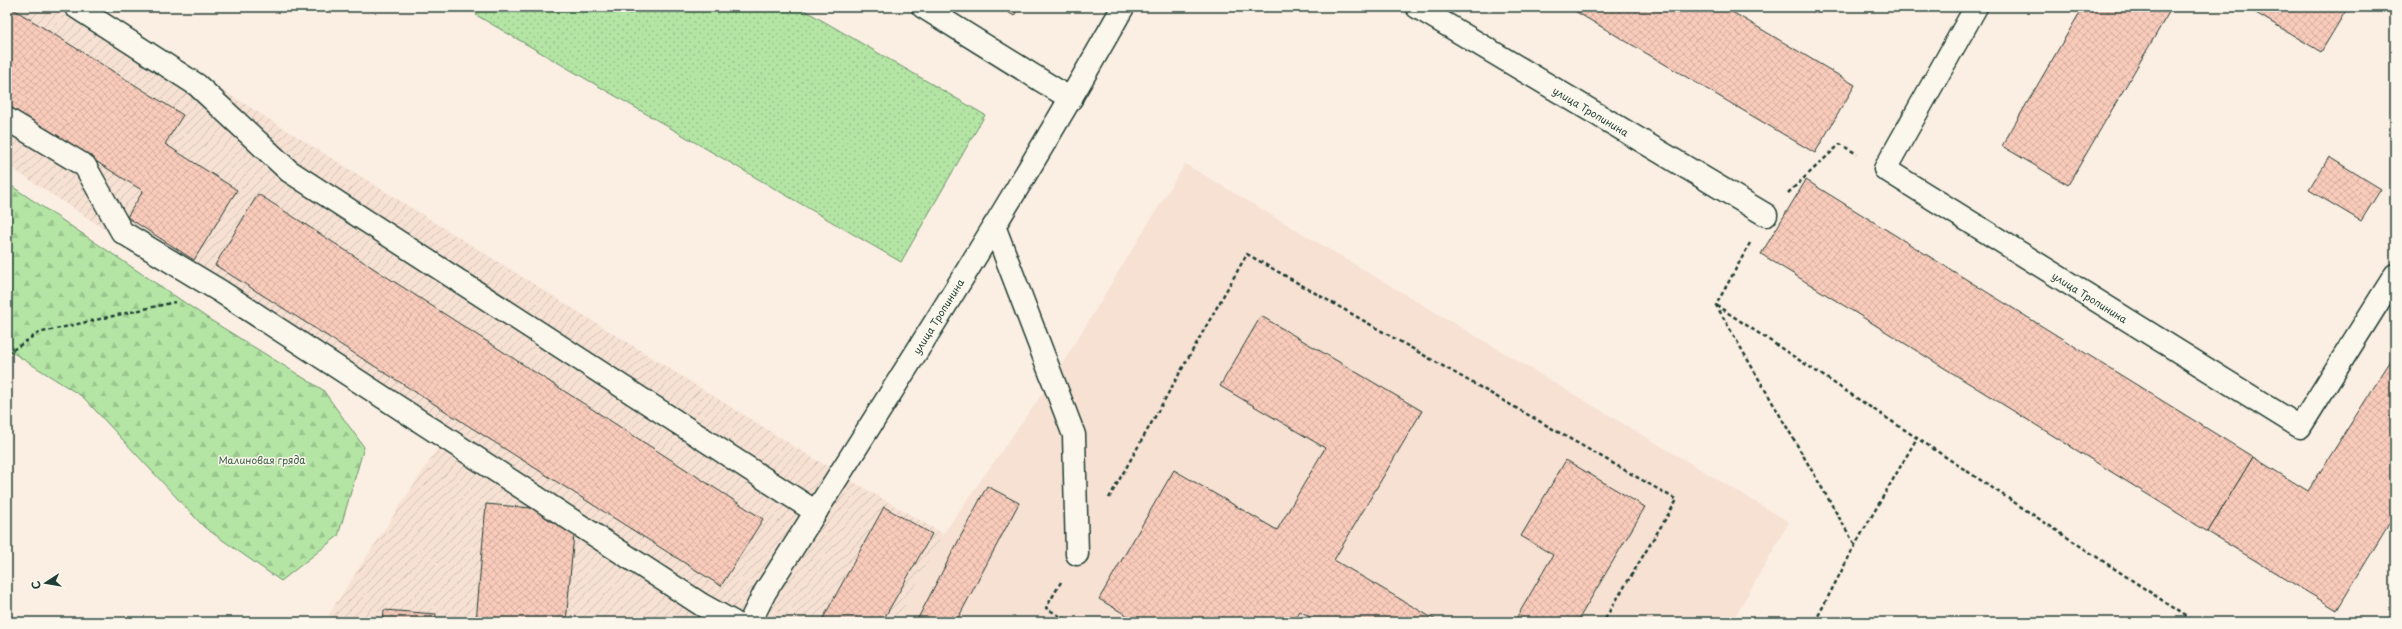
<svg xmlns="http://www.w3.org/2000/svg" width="2402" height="629" font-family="'Playpen Sans',sans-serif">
<defs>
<pattern id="industrial-furrows" width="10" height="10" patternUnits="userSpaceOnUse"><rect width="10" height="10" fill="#f6e1d3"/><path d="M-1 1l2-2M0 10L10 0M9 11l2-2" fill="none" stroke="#d2c2b6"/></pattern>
<pattern id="grass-dots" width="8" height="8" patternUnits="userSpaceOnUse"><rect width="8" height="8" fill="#b4e5a4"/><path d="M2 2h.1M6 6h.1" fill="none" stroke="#9ac58e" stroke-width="1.8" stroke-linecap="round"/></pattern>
<pattern id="forest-firs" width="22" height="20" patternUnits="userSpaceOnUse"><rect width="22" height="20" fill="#b4e5a4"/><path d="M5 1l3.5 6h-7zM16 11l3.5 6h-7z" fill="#9ac58e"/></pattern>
<pattern id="building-cross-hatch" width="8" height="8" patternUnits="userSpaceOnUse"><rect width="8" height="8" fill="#f9cbbb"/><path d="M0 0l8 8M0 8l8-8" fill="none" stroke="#d5afa1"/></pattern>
</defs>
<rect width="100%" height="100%" fill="#fbeee2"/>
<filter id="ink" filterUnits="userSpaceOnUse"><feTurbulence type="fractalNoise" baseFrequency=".025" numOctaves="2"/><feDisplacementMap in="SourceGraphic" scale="8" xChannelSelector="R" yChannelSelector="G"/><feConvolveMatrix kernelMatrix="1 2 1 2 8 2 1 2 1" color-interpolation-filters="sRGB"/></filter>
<g filter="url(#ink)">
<path fill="#f6e1d3" d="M 1185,164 L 1789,522 L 1732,622 L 896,622 L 943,534 L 1053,379 Z"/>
<path fill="url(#industrial-furrows)" d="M 7,7 L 89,7 L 816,460 L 943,534 L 896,622 L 324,622 L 440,445 L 361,397 L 7,165 Z"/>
<path fill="url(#grass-dots)" stroke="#6a916c" d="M 479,7 L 799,7 L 985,115 L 901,262 L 476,15 Z"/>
<path fill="url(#forest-firs)" stroke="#6a916c" d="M 7,183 L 212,321 L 323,390 L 364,447 L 338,536 L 281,581 L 204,527 L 83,397 L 7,349 Z"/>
<g fill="url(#building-cross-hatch)" stroke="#1f3d34">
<path d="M 7,7 L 10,7 L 183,115 L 165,144 L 237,190 L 194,260 L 127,217 L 143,191 L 7,105 Z"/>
<path d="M 1000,7 L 1019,7 L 1014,16 Z"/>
<path d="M 1568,7 L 1724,7 L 1855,85 L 1815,153 Z"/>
<path d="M 2083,7 L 2172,7 L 2068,185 L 2002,146 Z"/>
<path d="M 2246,7 L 2348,7 L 2321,52 Z"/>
<path d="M 2329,157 L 2381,189 L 2361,221 L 2309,190 Z"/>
<path d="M 1806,180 L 2253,457 L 2208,532 L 1761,254 Z"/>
<path d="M 258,194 L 763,519 L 721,586 L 215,265 Z"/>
<path d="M 1261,316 L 1422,411 L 1334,560 L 1439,622 L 1318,622 L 1300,611 L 1293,622 L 1138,622 L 1099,599 L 1174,470 L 1277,530 L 1325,448 L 1220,386 Z"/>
<path d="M 2395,354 L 2395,514 L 2337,610 L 2208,532 L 2253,457 L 2308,491 Z"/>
<path d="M 1566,460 L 1645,507 L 1577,622 L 1514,622 L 1553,555 L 1521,536 Z"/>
<path d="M 987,486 L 1019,503 L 956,622 L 916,622 Z"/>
<path d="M 486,504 L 576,512 L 566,622 L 476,622 Z"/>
<path d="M 884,507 L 932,534 L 882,622 L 821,622 Z"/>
<path d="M 384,610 L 436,614 L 435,622 L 383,622 Z"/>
</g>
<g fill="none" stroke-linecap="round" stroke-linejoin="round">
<g stroke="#1f3d34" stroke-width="25">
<g id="lane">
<path d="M 76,7 L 197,85 L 289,171 L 816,512"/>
<path d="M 923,7 L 1071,99"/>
<path d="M 1417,7 L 1766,215"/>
<path d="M 1976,7 L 1885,169 L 2300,427 L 2395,275"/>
<path d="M 7,119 L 85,166 L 122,232 L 220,291 L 702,605 L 733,622"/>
<path d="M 994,226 L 1074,435 L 1077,554"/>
<path d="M 750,622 L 765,592 C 887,399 1011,206 1123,7"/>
</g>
</g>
<g stroke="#1f3d34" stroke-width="2.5" stroke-dasharray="4 3" stroke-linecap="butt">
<path d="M 1788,193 L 1840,144 L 1857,154"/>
<path d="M 1750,243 L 1716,305 L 1855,545"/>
<path d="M 1716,305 L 2195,622"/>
<path d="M 7,354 L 38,333 L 175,302"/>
<path d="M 1109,498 L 1247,254 L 1677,500 L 1603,622"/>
<path d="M 1061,582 L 1046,608 L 1070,622"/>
<path d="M 1815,622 L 1855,545 L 1917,438"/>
</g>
<use href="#lane" stroke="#fbf7ec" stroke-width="22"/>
</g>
</g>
<g text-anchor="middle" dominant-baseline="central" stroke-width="3" stroke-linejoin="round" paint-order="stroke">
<g font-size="10" fill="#1f3d34" stroke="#fbf7ec">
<text transform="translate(1591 111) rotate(31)">улица Тропинина</text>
<text transform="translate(2090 297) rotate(32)">улица Тропинина</text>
<text transform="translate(938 316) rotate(-58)">улица Тропинина</text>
</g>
<g font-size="10" fill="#3d5f4a" stroke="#fbf7ec">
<text x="262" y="459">Малиновая гряда</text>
</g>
</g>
<rect width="2402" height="629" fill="none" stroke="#fbf7ec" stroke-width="24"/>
<rect x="12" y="12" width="2378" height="605" fill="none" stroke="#1f3d34" stroke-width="1.5" filter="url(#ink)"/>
<g transform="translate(46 583) rotate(258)" stroke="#fbf7ec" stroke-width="3" paint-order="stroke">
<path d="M0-3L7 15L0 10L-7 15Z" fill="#1f3d34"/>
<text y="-6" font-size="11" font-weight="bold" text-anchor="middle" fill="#1f3d34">С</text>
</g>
</svg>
